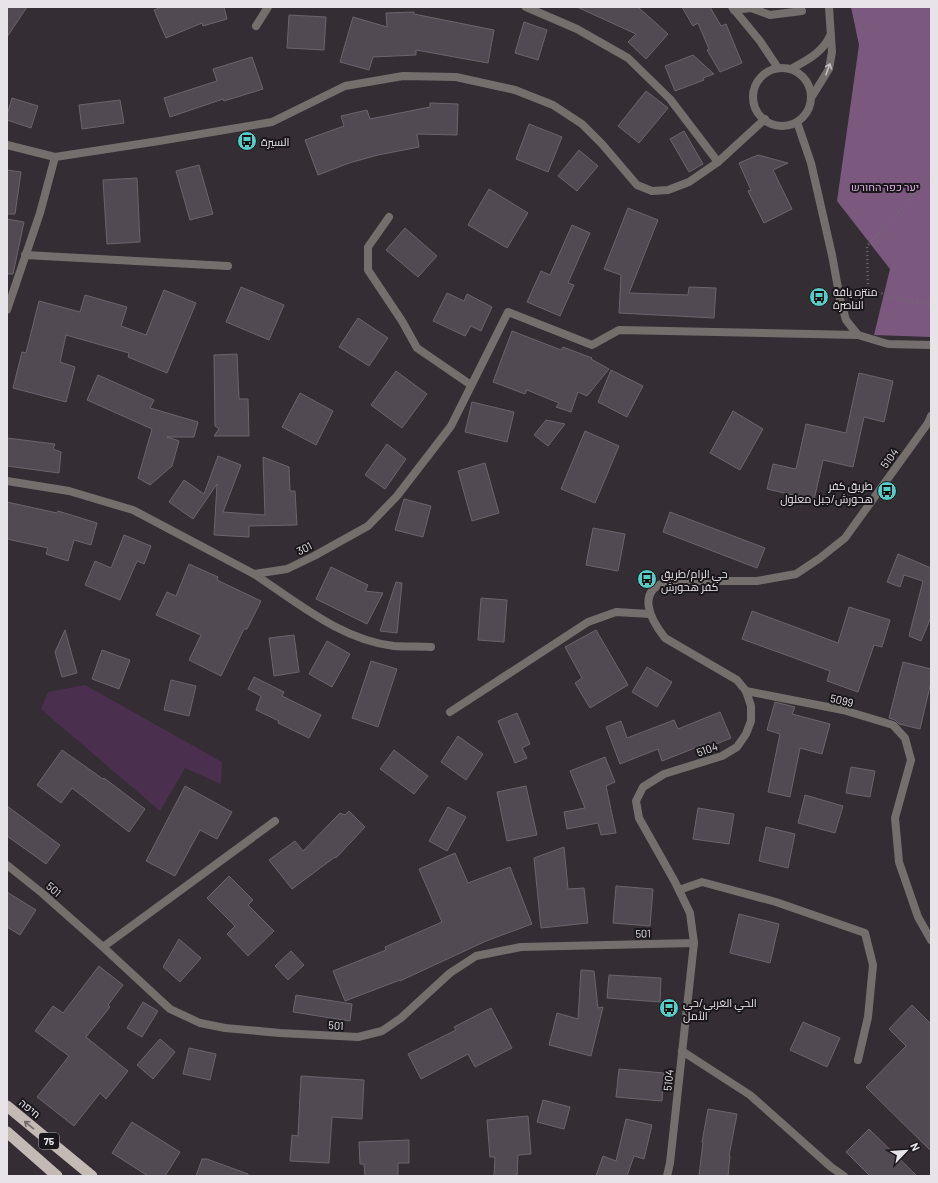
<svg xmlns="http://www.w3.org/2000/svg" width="938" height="1183" font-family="Barlow,Cairo,Heebo,sans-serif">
<rect width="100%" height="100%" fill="#342e34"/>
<path fill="#4b2f4f" d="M 85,685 L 222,762 L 221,784 L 185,768 L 160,811 L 41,709 L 48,692 Z"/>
<path fill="#7b597f" d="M 851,7 L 931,7 L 931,337 L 874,335 L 890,269 L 837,201 L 859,45 Z"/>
<g fill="#514a52" stroke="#6b646c">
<path d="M 7,7 L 27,7 L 7,37 Z"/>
<path d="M 162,7 L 224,7 L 227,19 L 203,26 L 202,23 L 166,38 L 154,10 Z"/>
<path d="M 577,7 L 638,7 L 668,34 L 646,59 L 628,42 L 636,34 Z"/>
<path d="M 682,7 L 710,7 L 721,26 L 726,24 L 742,63 L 720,72 L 707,50 L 709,49 L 698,23 L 693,26 Z"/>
<path d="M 414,12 L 414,14 L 494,30 L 488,63 L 416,50 L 416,55 L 373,57 L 369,70 L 340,62 L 353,17 L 387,27 L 386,13 Z"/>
<path d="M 289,15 L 326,17 L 324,50 L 287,48 Z"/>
<path d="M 524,22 L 547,30 L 538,60 L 515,53 Z"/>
<path d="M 693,55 L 714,74 L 703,78 L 704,80 L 675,91 L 665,66 Z"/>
<path d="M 252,57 L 263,89 L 224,101 L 223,99 L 170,117 L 164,98 L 217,81 L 213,69 Z"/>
<path d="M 646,91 L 668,108 L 639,143 L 618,126 Z"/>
<path d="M 12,98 L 38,106 L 31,128 L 7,120 L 7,115 Z"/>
<path d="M 120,100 L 124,123 L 82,129 L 79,105 Z"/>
<path d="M 430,103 L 458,104 L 457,135 L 417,134 L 419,147 L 378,155 L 349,163 L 318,175 L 305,140 L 344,126 L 341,116 L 367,110 L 370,119 L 430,107 Z"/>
<path d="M 529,124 L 562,137 L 548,172 L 516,159 Z"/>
<path d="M 684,131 L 703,164 L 689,172 L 670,139 Z"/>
<path d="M 579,150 L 598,166 L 577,191 L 558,176 Z"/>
<path d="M 758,155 L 788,163 L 773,170 L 792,209 L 764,223 L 748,191 L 751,190 L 739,163 Z"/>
<path d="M 199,165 L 213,214 L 190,220 L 176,171 Z"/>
<path d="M 7,170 L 21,172 L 15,214 L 7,214 Z"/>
<path d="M 137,178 L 140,242 L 107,244 L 103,180 Z"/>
<path d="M 489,189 L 528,213 L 507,248 L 468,225 Z"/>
<path d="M 628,208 L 658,220 L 629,293 L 688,295 L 689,287 L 716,288 L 714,318 L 619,313 L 621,275 L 604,269 Z"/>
<path d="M 7,219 L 24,222 L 13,274 L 7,274 Z"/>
<path d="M 572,225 L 590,233 L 568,283 L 574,285 L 560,316 L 527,302 L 541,271 L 550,275 Z"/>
<path d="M 405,228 L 437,256 L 418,277 L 386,250 Z"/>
<path d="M 241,287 L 284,305 L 269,340 L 226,322 Z"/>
<path d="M 164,290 L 196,303 L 167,373 L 128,357 L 129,353 L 66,335 L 60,362 L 75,367 L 66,402 L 13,388 L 22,352 L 26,353 L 39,301 L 80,312 L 85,295 L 127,307 L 121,326 L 146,335 Z"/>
<path d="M 447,293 L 464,301 L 467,294 L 492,307 L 481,331 L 471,326 L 465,336 L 433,321 Z"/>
<path d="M 358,318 L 388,338 L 369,366 L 339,347 Z"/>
<path d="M 512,331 L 561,350 L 563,347 L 592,358 L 591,359 L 609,369 L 587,396 L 578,392 L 571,412 L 556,407 L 559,403 L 527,390 L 525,394 L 493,382 Z"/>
<path d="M 237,354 L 239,399 L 248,399 L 249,436 L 214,436 L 219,429 L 215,426 L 214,355 Z"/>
<path d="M 611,370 L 643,386 L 627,417 L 598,402 Z"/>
<path d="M 396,371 L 427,394 L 402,428 L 371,405 Z"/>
<path d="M 859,373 L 893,381 L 884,422 L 864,417 L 853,467 L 823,460 L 814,500 L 767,489 L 773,464 L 796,469 L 806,424 L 846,433 Z"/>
<path d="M 98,375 L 154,400 L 150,408 L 198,422 L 194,437 L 167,437 L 179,441 L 172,466 L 150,485 L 138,478 L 152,429 L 87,400 Z"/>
<path d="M 300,393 L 333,411 L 316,445 L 282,427 Z"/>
<path d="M 472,402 L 514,412 L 507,442 L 465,432 Z"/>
<path d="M 733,411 L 763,429 L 740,470 L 710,453 Z"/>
<path d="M 546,420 L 565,424 L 548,446 L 534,435 Z"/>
<path d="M 585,431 L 619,446 L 595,503 L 561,489 Z"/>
<path d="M 7,438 L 55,444 L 53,449 L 61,452 L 59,473 L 7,466 Z"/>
<path d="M 387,444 L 406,459 L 385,489 L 365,475 Z"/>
<path d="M 218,456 L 241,465 L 223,512 L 265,515 L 263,457 L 289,467 L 290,491 L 295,491 L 297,525 L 249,526 L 249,537 L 214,535 L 217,484 L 193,519 L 169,502 L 184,480 L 204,494 Z"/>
<path d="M 485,463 L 499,513 L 472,521 L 458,471 Z"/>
<path d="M 404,499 L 431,506 L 423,537 L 395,530 Z"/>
<path d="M 7,502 L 57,513 L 58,511 L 97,523 L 91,545 L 74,540 L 68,561 L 46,554 L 48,548 L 7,539 Z"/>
<path d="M 670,512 L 765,548 L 757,568 L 663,532 Z"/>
<path d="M 593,528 L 625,534 L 618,571 L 586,565 Z"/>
<path d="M 124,535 L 151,546 L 144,564 L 137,561 L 120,600 L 85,585 L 95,561 L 111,568 Z"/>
<path d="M 898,554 L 931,568 L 931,617 L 921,641 L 909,636 L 923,581 L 904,575 L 900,587 L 887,582 Z"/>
<path d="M 189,564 L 218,577 L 217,580 L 261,601 L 247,629 L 244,629 L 221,676 L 189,660 L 201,635 L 156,615 L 167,592 L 176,596 Z"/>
<path d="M 331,567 L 368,585 L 365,591 L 383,593 L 367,624 L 316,599 Z"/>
<path d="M 396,582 L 402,583 L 397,633 L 380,631 Z"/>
<path d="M 481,598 L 507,600 L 504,642 L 478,640 Z"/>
<path d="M 849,607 L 890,620 L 882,647 L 874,645 L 858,692 L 827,681 L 830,671 L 742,639 L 752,611 L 838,643 Z"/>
<path d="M 65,630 L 77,673 L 62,677 L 55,652 Z"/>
<path d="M 596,630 L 628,685 L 590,708 L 575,683 L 582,678 L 565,647 Z"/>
<path d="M 294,635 L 299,672 L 274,676 L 269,638 Z"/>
<path d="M 327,641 L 350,654 L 332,687 L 309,674 Z"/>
<path d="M 102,650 L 130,660 L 119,689 L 92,679 Z"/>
<path d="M 371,661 L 397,669 L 378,727 L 352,718 Z"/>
<path d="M 903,662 L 931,669 L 931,682 L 920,729 L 899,724 L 895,720 L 889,718 Z"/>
<path d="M 647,667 L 672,682 L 657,707 L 632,692 Z"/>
<path d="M 254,677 L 284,692 L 282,696 L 321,715 L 309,738 L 278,723 L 279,721 L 256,710 L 261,696 L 248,689 Z"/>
<path d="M 171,680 L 196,686 L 189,716 L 164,710 Z"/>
<path d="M 775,702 L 795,707 L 792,714 L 830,724 L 822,754 L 800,748 L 790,797 L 768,792 L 780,734 L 767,730 Z"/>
<path d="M 720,712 L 731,738 L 707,748 L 705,744 L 662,761 L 658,749 L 620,764 L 606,727 L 621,721 L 627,738 L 674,720 L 678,729 Z"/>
<path d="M 517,713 L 530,744 L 522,748 L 527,758 L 515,763 L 498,721 Z"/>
<path d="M 458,736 L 483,754 L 466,780 L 441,762 Z"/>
<path d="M 62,750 L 103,779 L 104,778 L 145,809 L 129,832 L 72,788 L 61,803 L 37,785 Z"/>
<path d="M 394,750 L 428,776 L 414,794 L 380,769 Z"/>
<path d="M 605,757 L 615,782 L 606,786 L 616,833 L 601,835 L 598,823 L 567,829 L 564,812 L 585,808 L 570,771 Z"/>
<path d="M 851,767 L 875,771 L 870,797 L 846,793 Z"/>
<path d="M 185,786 L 232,812 L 217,839 L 200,830 L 175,876 L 146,861 Z"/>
<path d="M 526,786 L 537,835 L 507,841 L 497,792 Z"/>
<path d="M 805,795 L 843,806 L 835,833 L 798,823 Z"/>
<path d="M 7,806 L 60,845 L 46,864 L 7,836 Z"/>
<path d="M 448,807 L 466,817 L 447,851 L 429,841 Z"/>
<path d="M 698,808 L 734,814 L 729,844 L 693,839 Z"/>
<path d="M 349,811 L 365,827 L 336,858 L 335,857 L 292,889 L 269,860 L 295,841 L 303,851 L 340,813 L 345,815 Z"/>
<path d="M 766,827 L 795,834 L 788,868 L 759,861 Z"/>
<path d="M 564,847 L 568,889 L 584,888 L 588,923 L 541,928 L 534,858 Z"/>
<path d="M 455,853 L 468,883 L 510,867 L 532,924 L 486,941 L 400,981 L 400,980 L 345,1001 L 333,971 L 386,950 L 385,947 L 442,922 L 419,869 Z"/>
<path d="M 229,876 L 253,900 L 248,905 L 274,931 L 248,956 L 227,934 L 235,926 L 207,898 Z"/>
<path d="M 616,886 L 653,889 L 650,926 L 613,923 Z"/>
<path d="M 7,892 L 36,910 L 20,935 L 7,927 Z"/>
<path d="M 739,914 L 779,924 L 770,963 L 730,953 Z"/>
<path d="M 179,939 L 201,958 L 180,982 L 163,967 Z"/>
<path d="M 291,951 L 304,965 L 288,980 L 275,966 Z"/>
<path d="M 99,966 L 123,985 L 108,1005 L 110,1007 L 86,1037 L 128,1071 L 106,1099 L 100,1093 L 74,1126 L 37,1097 L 69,1056 L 35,1031 L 53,1006 L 63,1013 Z"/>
<path d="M 581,970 L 594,971 L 598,1008 L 603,1007 L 591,1056 L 549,1045 L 557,1013 L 578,1019 Z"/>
<path d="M 609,975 L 661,978 L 660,1002 L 607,998 Z"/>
<path d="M 296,995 L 352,1004 L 350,1021 L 293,1012 Z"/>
<path d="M 143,1002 L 158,1011 L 142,1037 L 127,1028 Z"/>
<path d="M 912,1005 L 931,1024 L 931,1151 L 866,1087 L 906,1046 L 889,1029 Z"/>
<path d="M 491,1008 L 512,1048 L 475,1067 L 468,1054 L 421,1079 L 408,1054 L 456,1030 L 454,1027 Z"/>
<path d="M 803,1022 L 840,1038 L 827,1067 L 790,1050 Z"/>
<path d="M 160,1039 L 175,1052 L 153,1079 L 137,1065 Z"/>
<path d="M 189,1048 L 216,1054 L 210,1080 L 183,1074 Z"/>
<path d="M 619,1069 L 664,1073 L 662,1101 L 616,1097 Z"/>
<path d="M 301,1076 L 364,1080 L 362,1119 L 332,1117 L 329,1163 L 290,1161 L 292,1135 L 298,1136 Z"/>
<path d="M 543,1100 L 570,1107 L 564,1129 L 537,1122 Z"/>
<path d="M 708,1109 L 737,1114 L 729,1156 L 730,1156 L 728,1176 L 699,1176 L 703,1142 L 702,1142 Z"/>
<path d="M 528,1116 L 531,1154 L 518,1155 L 517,1176 L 494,1176 L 495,1157 L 490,1157 L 487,1120 Z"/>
<path d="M 626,1119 L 652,1125 L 644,1159 L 634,1156 L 627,1176 L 596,1176 L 603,1156 L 616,1161 Z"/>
<path d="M 132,1122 L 180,1152 L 165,1176 L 148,1176 L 112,1153 Z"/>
<path d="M 869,1129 L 917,1176 L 870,1176 L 846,1152 Z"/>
<path d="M 409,1140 L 409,1163 L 398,1163 L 398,1176 L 365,1176 L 364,1164 L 360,1164 L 359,1142 Z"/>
<path d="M 202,1159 L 207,1159 L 248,1174 L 248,1176 L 196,1176 Z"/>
</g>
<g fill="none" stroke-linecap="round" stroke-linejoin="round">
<path stroke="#706a70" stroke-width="2.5" stroke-dasharray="1 3" stroke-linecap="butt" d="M 931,176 L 867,246 L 868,289 L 906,301 L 931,305"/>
<g stroke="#746f6d" stroke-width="8">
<path d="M 526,7 L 577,29 L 628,58 L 670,99 L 718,162"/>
<path d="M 734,10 L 751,8 L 770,15 L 802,11"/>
<path d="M 389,217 L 368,247 L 368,270 L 402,321 L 417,348 L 471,385"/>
<path d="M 679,890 L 702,882 L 776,902 L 865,933 L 873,965 L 868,1017 L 858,1060"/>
<path d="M 103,947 L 275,821"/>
<path d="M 682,1051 L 750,1095 L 831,1167 L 844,1176"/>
</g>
<g stroke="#746f6d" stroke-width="8">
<path d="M 732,7 L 760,41 L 778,68"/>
<path d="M 256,26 L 268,7"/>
<path d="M 791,69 C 807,60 822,53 830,36"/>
<path d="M 811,98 L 829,69 L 832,52 L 829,7"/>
<path d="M 7,145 L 55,157"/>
<path d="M 25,255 L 228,266"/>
<path d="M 7,481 L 69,491 L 133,510 L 254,574 L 287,569 L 314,556 L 368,526 L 397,496 L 451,426 L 508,312 L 592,345 L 619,330 L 858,335"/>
<path d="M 254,574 C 297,602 341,640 394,646 C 406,647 419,646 431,647"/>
<path d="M 746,691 L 843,710 L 893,725 L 905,738 L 911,760 L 895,818 L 899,862 L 918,917 L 931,940"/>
<path d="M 450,712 L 588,622 L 616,612 L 650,614"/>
<path d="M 7,865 L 42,893 L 103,947 L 170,1009 L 200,1023 L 225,1028 L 280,1033 L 358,1037 L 382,1031 L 401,1018 L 450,973 L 476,956 L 521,947 L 694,943"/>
</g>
<g stroke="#746f6d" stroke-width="8">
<circle cx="782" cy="97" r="29"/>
<path d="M 797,122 L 811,163 L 832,255 L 840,299 L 846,320 L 858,335 L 888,344 L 931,345"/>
<path d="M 7,310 L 40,213 L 55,157 L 159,141 L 272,122 L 345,86 L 403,76 L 456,77 L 515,90 L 553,105 L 582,124 L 602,144 L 637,185 L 652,191 L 668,190 L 689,182 L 718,162 L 765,119"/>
<path d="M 667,1176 L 670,1163 L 694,943 L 690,913 L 675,882 L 639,818 L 636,801 L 643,787 L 664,774 L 722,756 L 737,747 L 746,734 L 751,721 L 751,706 L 746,691 L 737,680 L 665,638 C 650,619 635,590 669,581 L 757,581 L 796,574 L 820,558 L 845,538 L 928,423 L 931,416"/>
</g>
<g stroke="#c4bab5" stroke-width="11">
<path d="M 7,1106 L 92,1176"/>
<path d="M 7,1132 L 57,1176"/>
</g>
</g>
<defs><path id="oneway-shaft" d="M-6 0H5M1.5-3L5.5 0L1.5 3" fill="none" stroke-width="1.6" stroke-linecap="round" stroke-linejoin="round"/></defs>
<use stroke="#c4c0c3" href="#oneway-shaft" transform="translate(828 69) rotate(-70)"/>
<use stroke="#6f6868" href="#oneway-shaft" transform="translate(29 1125) rotate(-141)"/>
<defs>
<g id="bus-disc" transform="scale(1)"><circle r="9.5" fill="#54cdc7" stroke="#1a171a"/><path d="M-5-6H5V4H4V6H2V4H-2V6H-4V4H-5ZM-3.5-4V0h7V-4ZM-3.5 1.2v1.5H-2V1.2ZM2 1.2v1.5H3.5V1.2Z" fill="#111"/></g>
</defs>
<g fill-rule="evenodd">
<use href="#bus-disc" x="247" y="141"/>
<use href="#bus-disc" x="819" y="297"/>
<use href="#bus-disc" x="887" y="491"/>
<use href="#bus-disc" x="647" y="579"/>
<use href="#bus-disc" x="669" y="1008"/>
</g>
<g text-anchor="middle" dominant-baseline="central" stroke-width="4" stroke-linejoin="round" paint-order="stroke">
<rect fill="#1a171a" stroke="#aaa6aa" stroke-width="1" x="39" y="1133" width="20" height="16" rx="3"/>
<g font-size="10" font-weight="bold" fill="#e7e3e8">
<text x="49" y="1141">75</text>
</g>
<g font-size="11" fill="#e7e3e8" stroke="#1a171a" text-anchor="start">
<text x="261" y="141">السيرة</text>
<text x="833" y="291">منتزه يافة<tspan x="833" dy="13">الناصرة</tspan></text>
<text x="873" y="485" text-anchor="end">طريق كفر<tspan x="873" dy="13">هحورش/جبل معلول</tspan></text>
<text x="661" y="573">حي الرام/طريق<tspan x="661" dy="13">كفر هحورش</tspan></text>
<text x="683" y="1002">الحي الغربي/حي<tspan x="683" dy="13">الأمل</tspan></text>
</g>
<g font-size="11" fill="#dfa9e6" stroke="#1a171a">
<text x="885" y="186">יער כפר החורש</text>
</g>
<g font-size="11" fill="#e7e3e8" stroke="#1a171a">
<text transform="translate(889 458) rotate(-54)">5104</text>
<text transform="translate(304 548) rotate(-27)">301</text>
<text transform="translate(842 700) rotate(13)">5099</text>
<text transform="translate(707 749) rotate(-19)">5104</text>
<text transform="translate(54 889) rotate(41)">501</text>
<text transform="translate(643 933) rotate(-1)">501</text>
<text transform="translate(336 1025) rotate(3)">501</text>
<text transform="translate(668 1080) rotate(-84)">5104</text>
<text transform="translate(30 1108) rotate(39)">חיפה</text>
</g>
</g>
<rect width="938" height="1183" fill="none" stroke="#e7e3e8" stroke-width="16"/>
<g transform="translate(906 1151) rotate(65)" stroke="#1a171a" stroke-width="3" paint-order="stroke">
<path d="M0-3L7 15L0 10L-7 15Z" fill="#e7e3e8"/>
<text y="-6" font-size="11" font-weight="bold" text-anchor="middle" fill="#e7e3e8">N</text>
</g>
</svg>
